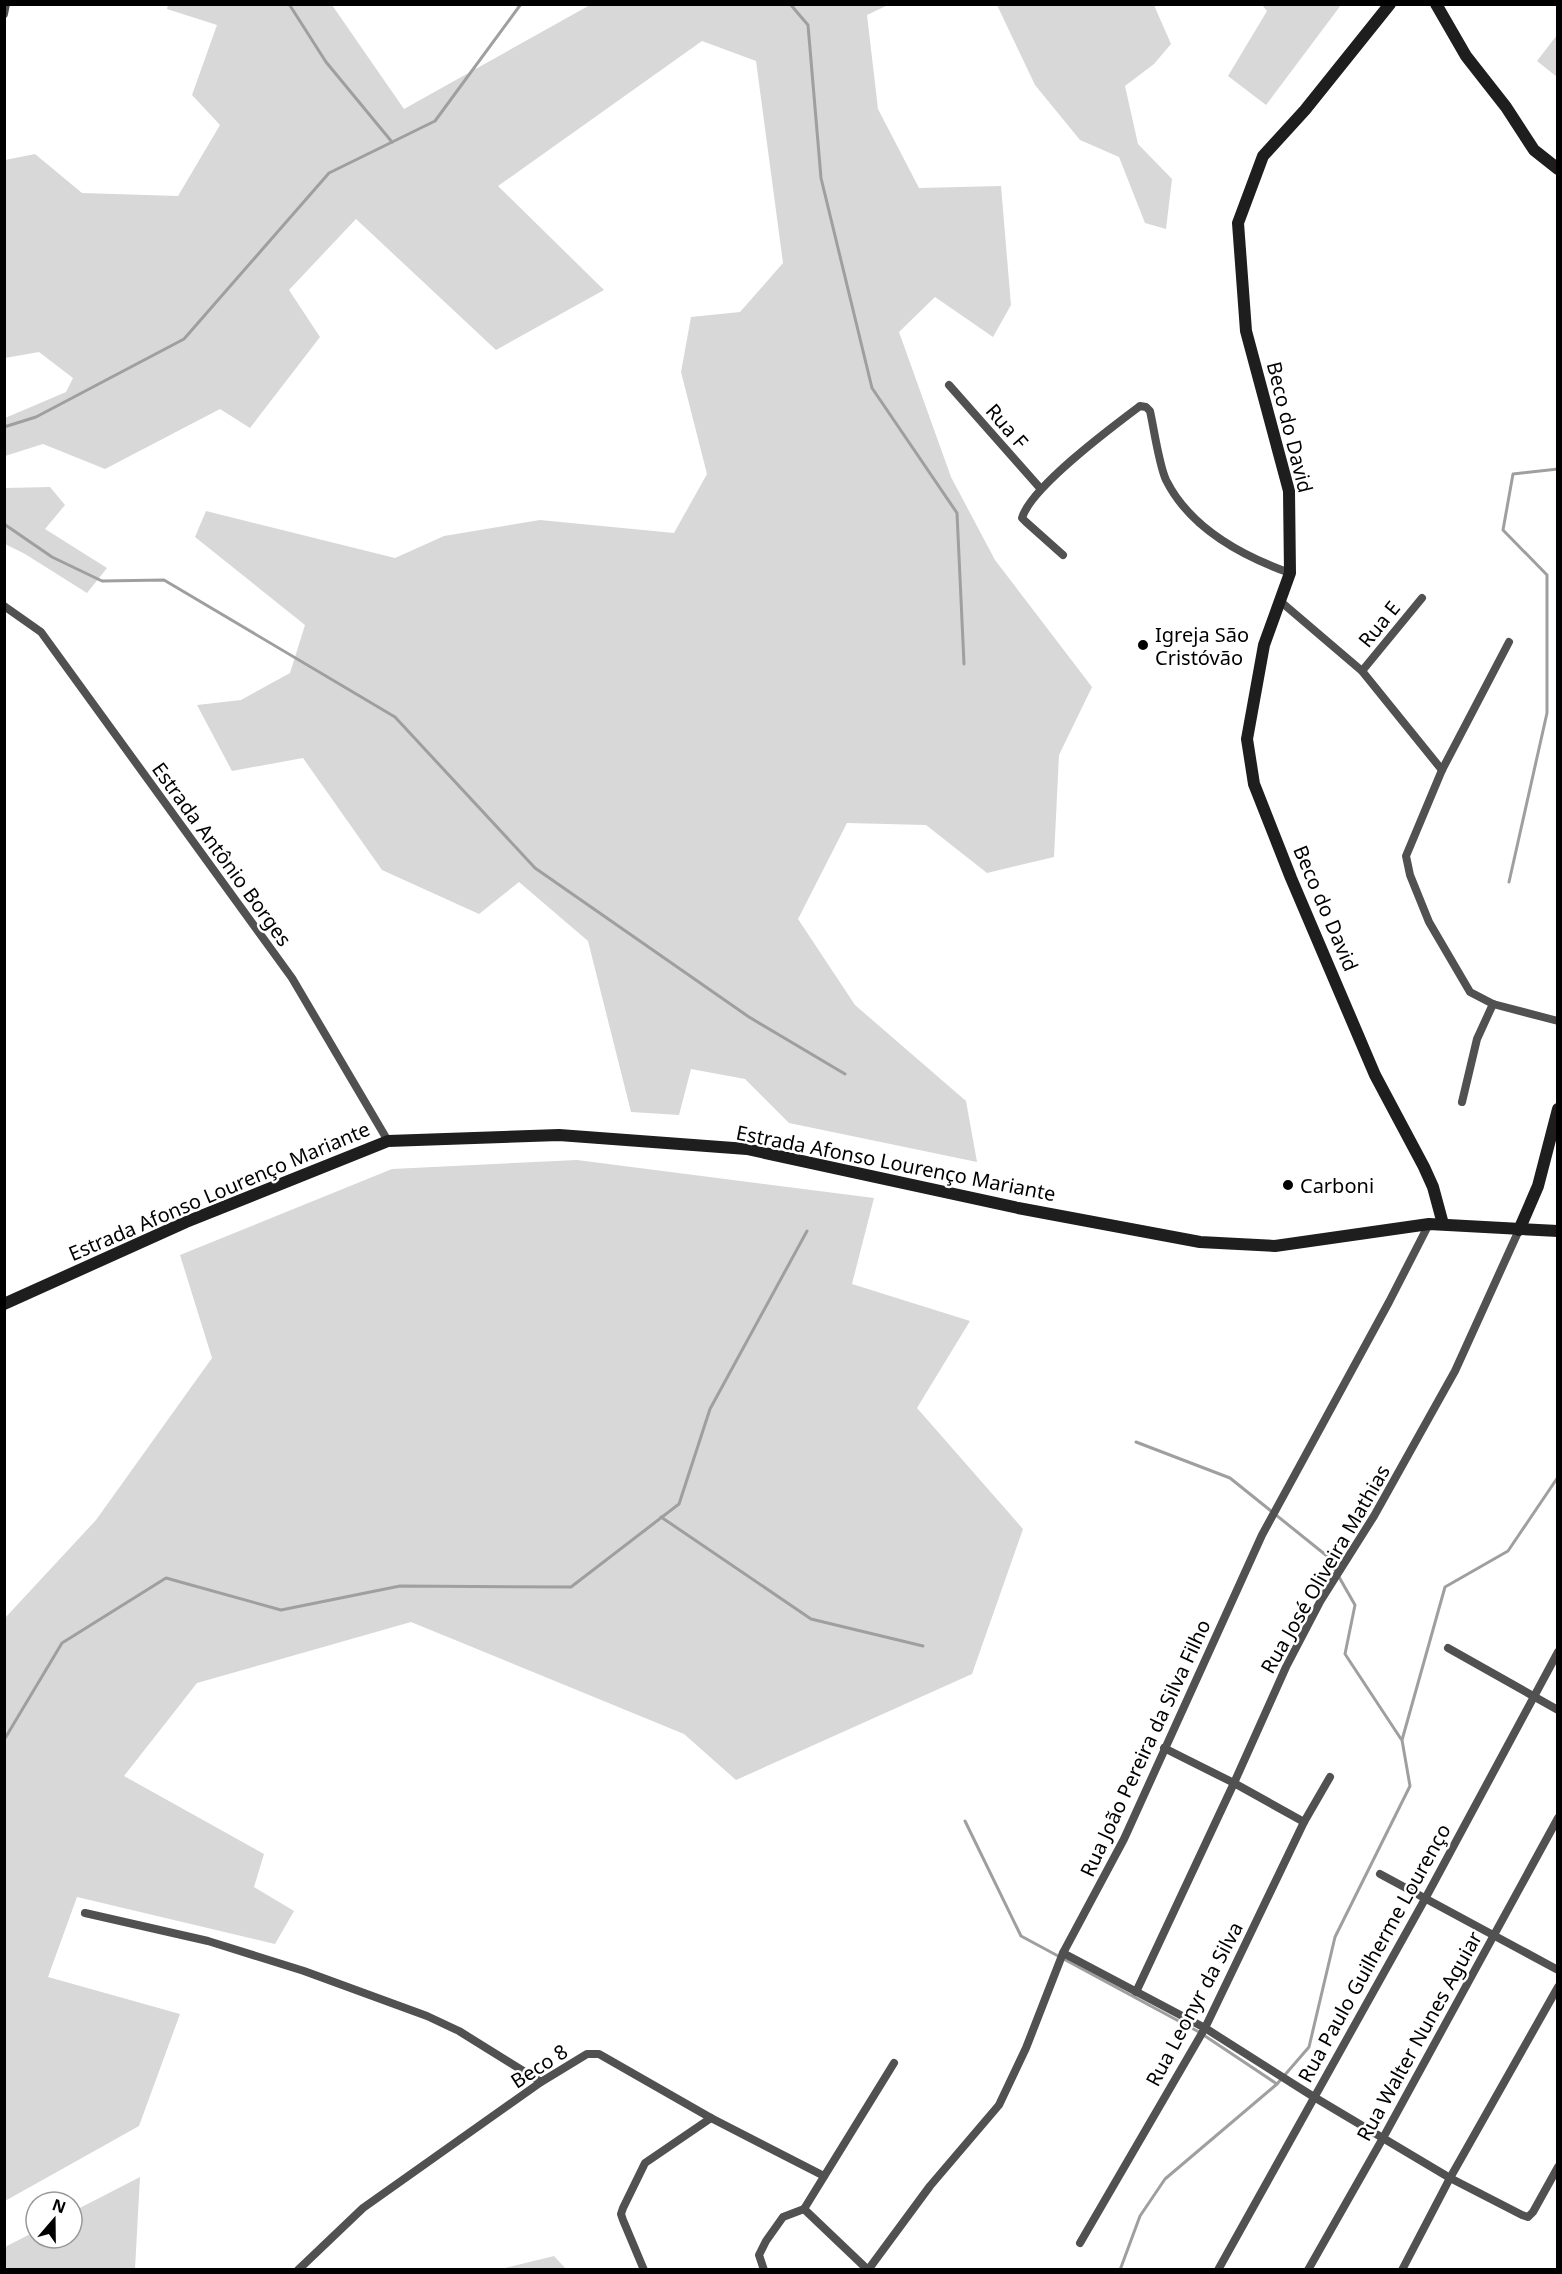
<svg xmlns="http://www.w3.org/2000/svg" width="1562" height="2274" font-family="'Noto Sans',sans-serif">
<rect width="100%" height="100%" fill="#fff"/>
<g fill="#d8d8d8">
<path d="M 168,5 L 332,5 L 404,109 L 590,5 L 888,5 L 867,15 L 878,109 L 919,188 L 1001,186 L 1011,305 L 993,337 L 935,297 L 899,332 L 951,477 L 995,560 L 1092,687 L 1059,755 L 1054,857 L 987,873 L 926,825 L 847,823 L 798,919 L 855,1005 L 966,1101 L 977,1162 L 789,1123 L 745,1079 L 691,1069 L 679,1115 L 631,1112 L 588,941 L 519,882 L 479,914 L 382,870 L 303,758 L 232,771 L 197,705 L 241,700 L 290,673 L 305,625 L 195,537 L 206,511 L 395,558 L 444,536 L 540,520 L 674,533 L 707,474 L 681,372 L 691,317 L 740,312 L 783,263 L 756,61 L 702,41 L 498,186 L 604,290 L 496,350 L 356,219 L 289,290 L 320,337 L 250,428 L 220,409 L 105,469 L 43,444 L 5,456 L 5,418 L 66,392 L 73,378 L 39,352 L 5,358 L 5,160 L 35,154 L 82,193 L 178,196 L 220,125 L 192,95 L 217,25 L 167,9 Z"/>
<path d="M 997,5 L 1154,5 L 1171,44 L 1154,64 L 1125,86 L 1138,144 L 1172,179 L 1166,229 L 1145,223 L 1119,157 L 1080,140 L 1035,85 Z"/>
<path d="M 1262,5 L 1341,5 L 1266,105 L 1228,76 L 1267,11 Z"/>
<path d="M 1557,35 L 1557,77 L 1537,61 Z"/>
<path d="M 50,487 L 65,505 L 45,529 L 107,568 L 87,593 L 25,554 L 5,544 L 5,488 Z"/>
<path d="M 577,1160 L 874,1198 L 852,1284 L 970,1321 L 917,1408 L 1023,1529 L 972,1674 L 736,1780 L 684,1734 L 411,1622 L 197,1683 L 124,1776 L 264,1854 L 254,1887 L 294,1911 L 275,1944 L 77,1897 L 48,1977 L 180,2014 L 139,2126 L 5,2201 L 5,1618 L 96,1520 L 212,1358 L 180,1255 L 392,1169 Z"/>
<path d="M 140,2177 L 135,2269 L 5,2269 L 5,2247 L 36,2231 L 36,2238 L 72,2238 L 72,2212 Z"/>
<path d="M 554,2256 L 566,2269 L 501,2269 Z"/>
</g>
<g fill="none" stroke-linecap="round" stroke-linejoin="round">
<g stroke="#9f9f9f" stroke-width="3">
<path d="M 289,4 L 326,62 L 392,142"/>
<path d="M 790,4 L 808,25 L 821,178 L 872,388 L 957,513 L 964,664"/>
<path d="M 4,427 L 36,417 L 184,339 L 329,173 L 435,121 L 521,4"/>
<path d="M 4,524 L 52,557 L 102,581 L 164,580 L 395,717 L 535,868 L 749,1017 L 845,1074"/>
<path d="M 1509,882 L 1547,713 L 1547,575 L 1503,530 L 1513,474 L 1558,469"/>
<path d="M 1136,1442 L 1230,1478 L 1327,1556 L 1355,1605 L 1345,1654 L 1401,1739"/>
<path d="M 661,1517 L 811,1619 L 923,1646"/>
<path d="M 4,1740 L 62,1643 L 166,1578 L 281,1610 L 400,1586 L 571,1587 L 679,1504 L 710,1409 L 807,1231"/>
<path d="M 965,1821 L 1021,1936 L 1199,2032 L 1277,2084"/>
<path d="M 1120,2270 L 1140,2216 L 1165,2179 L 1277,2084 L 1309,2047 L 1335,1937 L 1410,1786 L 1402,1740 L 1445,1587 L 1508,1551 L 1558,1477"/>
</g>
<g stroke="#515151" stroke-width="8">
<path d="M 4,14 L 6,4"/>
<path d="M 949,385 L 1040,488"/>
<path d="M 1063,555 L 1026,522 L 1022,518 C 1031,487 1112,427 1140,406 L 1146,407 L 1150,411 C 1154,429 1159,465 1166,480 C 1190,528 1242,556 1290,573"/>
<path d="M 1280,601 L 1362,671 L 1442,770"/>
<path d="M 4,606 L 41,632 L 292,978 L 388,1141"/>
<path d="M 1509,642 L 1442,770 L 1406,856 L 1410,875 L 1429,922 L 1470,992 L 1493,1004 L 1558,1021"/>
<path d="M 1362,671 L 1422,598"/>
<path d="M 1462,1102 L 1477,1039 L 1493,1004"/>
<path d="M 1448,1648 L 1558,1710"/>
<path d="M 1164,1748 L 1234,1783 L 1304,1822"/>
<path d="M 1380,1874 L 1558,1970"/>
<path d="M 85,1913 L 208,1941 L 304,1971 L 427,2016 L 459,2031 L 541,2082"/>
<path d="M 1063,1953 L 1205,2028 L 1314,2097 L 1450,2178 L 1522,2215 L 1528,2217 L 1533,2212 L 1558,2167"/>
<path d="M 1136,1992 L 1234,1783 L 1286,1667 L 1321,1600 L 1374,1516 L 1455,1371 L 1519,1230"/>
<path d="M 1080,2243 L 1205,2028 L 1304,1822 L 1330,1777"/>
<path d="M 298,2270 L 363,2208 L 541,2082 L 587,2054 L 599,2054 L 711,2118 L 824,2176"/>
<path d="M 644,2270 L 623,2220 L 621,2214 L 623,2208 L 645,2163 L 711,2118"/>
<path d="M 764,2270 L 759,2255 L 766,2241 L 783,2217 L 804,2209"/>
<path d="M 868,2270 L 930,2186 L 999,2105 L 1026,2048 L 1063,1953 L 1124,1839 L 1262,1535 L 1389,1302 L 1429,1224"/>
<path d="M 868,2270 L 804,2209 L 894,2063"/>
<path d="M 1218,2270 L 1425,1899 L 1558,1652"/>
<path d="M 1308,2270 L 1383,2138 L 1558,1818"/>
<path d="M 1402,2270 L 1450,2178 L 1558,1987"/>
</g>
<g stroke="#1e1e1e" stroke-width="12">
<path d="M 1390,4 L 1305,110 L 1263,156 L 1238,223 L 1246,331 L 1289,491 L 1290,573 L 1264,645 L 1247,739 L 1254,784 L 1291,878 L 1375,1075 L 1424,1167 L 1433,1187 L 1443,1224"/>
<path d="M 1436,4 L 1466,56 L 1506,107 L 1534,150 L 1558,169"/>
<path d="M 1519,1230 L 1538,1186 L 1558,1109"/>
<path d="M 4,1304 L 186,1222 L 388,1141 L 559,1135 L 747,1149 L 1018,1208 L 1200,1242 L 1275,1246 L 1429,1224 L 1558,1231"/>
</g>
</g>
<g fill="#000" stroke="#fff" stroke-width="2">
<circle cx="1143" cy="645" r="6"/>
<circle cx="1288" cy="1185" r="6"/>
</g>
<g text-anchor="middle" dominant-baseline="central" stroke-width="5" stroke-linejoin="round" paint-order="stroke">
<g font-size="20" fill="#000" stroke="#fff">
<text transform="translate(1007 426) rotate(49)">Rua F</text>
<text transform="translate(1290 427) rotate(76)">Beco do David</text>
<text transform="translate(1379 624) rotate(-51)">Rua E</text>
<text transform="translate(222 854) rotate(54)">Estrada Antônio Borges</text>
<text transform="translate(1326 908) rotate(67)">Beco do David</text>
<text transform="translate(896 1163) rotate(11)">Estrada Afonso Lourenço Mariante</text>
<text transform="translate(219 1191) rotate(-23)">Estrada Afonso Lourenço Mariante</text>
<text transform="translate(1325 1569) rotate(-60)">Rua José Oliveira Mathias</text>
<text transform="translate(1145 1748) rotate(-65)">Rua João Pereira da Silva Filho</text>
<text transform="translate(1374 1953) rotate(-61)">Rua Paulo Guilherme Lourenço</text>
<text transform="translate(1194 2004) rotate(-62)">Rua Leonyr da Silva</text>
<text transform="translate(1419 2036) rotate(-61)">Rua Walter Nunes Aguiar</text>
<text transform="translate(539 2066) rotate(-33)">Beco 8</text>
</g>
<g font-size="20" fill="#000" stroke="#fff" text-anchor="start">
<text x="1155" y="634">Igreja São<tspan x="1155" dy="23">Cristóvão</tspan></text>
<text x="1300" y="1185">Carboni</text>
</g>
</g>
<rect width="1562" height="2274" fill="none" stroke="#000000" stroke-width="12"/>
<g transform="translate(54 2220) rotate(20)"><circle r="28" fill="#ffffff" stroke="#999999" stroke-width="1.5"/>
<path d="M0-4.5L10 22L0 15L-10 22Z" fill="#000000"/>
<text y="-9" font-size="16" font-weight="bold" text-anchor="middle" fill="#000000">N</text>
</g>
</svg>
